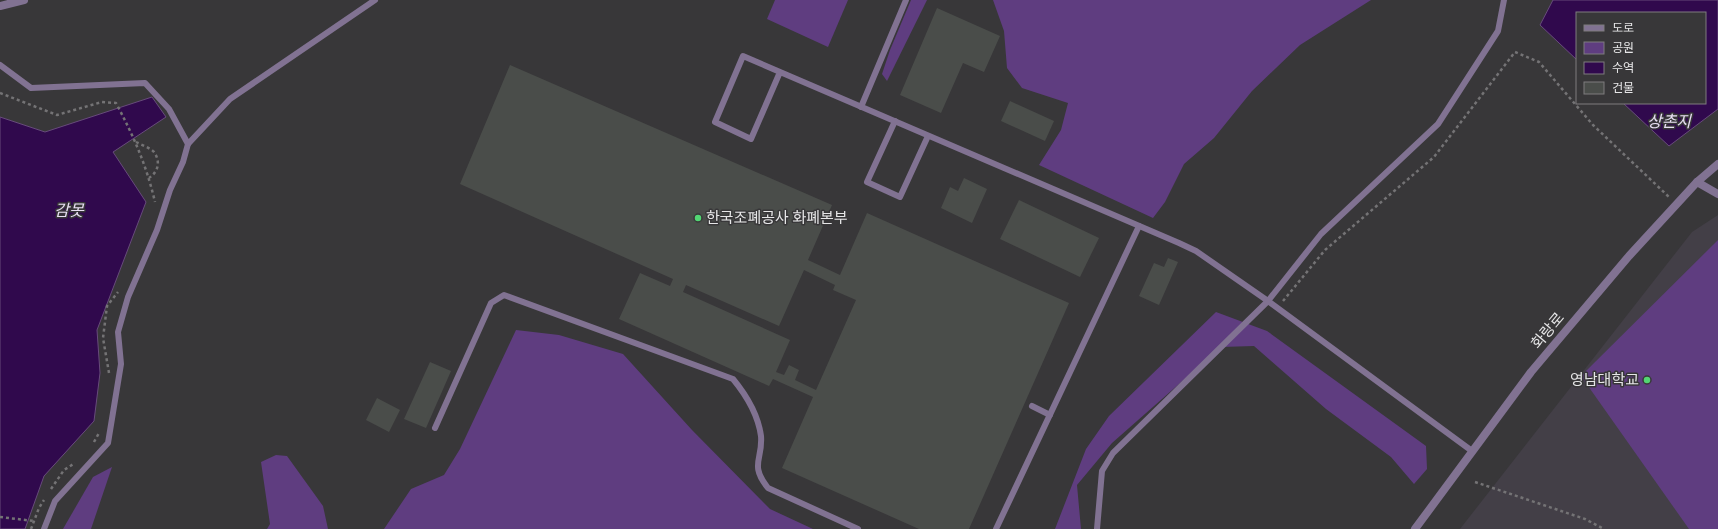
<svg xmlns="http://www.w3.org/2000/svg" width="1718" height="529" font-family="Spectral,'Noto Sans KR',serif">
<rect width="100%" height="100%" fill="#383739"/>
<path fill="#433f47" d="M 1718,215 L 1718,529 L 1460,529 L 1692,232 Z"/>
<g fill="#5f3d80">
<path d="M 775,0 L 848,0 L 828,47 L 767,19 Z"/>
<path d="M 911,0 L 927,0 L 887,81 L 882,74 L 890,50 Z"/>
<path d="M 993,0 L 1371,0 L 1300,45 L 1252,91 L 1214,138 L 1184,164 L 1165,202 L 1153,218 L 1039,165 L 1061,130 L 1068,103 L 1022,88 L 1007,68 L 1004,31 Z"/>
<path d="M 1718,240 L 1718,529 L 1689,529 L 1581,376 Z"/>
<path d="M 1216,312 L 1267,331 L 1426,446 L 1427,469 L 1414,484 L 1391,457 L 1326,409 L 1254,346 L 1221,347 L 1112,443 L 1077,485 L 1081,529 L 1055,529 L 1086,449 L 1109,416 Z"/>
<path d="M 516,330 L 559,335 L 623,354 L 692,430 L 770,509 L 813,529 L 384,529 L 411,489 L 444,475 L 460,449 Z"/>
<path d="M 276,455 L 287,456 L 323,506 L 328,529 L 267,529 L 270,524 L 261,462 Z"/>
<path d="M 112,467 L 91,529 L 63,529 L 93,477 Z"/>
</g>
<g fill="#30094d" stroke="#674b7b">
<path d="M 1553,0 L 1718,0 L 1718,109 L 1669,146 L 1623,103 L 1705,103 L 1705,13 L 1577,13 L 1577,60 L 1540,25 Z"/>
<path d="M 152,97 L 166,117 L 113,152 L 146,202 L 97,330 L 100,373 L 94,421 L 44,476 L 25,529 L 0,529 L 0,117 L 45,132 Z"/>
</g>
<g fill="#4a4d4a" fill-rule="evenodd">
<path d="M 937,8 L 1000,36 L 984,72 L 963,63 L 941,113 L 900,95 Z"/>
<path d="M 510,65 L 832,205 L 808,260 L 840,275 L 867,213 L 1069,303 L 969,529 L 919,529 L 782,468 L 813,397 L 773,379 L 769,386 L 619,319 L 640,273 L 670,286 L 673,279 L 460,184 ZM 804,270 L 835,285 L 833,290 L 856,300 L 816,390 L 795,380 L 799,370 L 789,365 L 784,375 L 776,372 L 790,340 L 683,292 L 686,285 L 779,326 Z"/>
<path d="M 1010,101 L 1054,121 L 1045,141 L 1001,121 Z"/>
<path d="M 964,178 L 987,189 L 972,223 L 941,208 L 950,187 L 958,191 Z"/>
<path d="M 1019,200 L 1099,238 L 1080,277 L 1000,239 Z"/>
<path d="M 1168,258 L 1178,262 L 1159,305 L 1139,296 L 1154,263 L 1164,267 Z"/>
<path d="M 430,362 L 451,371 L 426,428 L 404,419 Z"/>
<path d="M 377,398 L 400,410 L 389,432 L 366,420 Z"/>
</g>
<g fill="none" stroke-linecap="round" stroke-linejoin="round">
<g stroke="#747375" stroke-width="2.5" stroke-dasharray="3 3" stroke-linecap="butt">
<path d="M 0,93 L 57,115 L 102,102 L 116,103 C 134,137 146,164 155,202"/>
<path d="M 136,142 C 142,145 150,148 154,152 C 161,162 158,172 149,178"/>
<path d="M 1283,301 L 1325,250 L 1434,157 L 1515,52 L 1539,62 L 1593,125 L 1669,197"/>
<path d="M 109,373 L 103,338 L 107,306 L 118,292"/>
<path d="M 94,442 L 99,433"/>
<path d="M 1475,482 L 1585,519 L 1604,529"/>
<path d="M 51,489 L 64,470 L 75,463"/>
<path d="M 0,517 L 34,521"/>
<path d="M 31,529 L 39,508 L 44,500"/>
</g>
<g stroke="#817292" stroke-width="6">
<path d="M 0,65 L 31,88 L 145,83 L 169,109 L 188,144 L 183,162 L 170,190 L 157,230 L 128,297 L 118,332 L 121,364 L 108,443 L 55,501 L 44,529"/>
<path d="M 780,72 L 751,139 L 715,122 L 743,56 L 1179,243 L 1196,251 L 1268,301 L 1472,451"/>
<path d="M 861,107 L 906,0"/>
<path d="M 895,121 L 867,182 L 900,197 L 928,136"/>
<path d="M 188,144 L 230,99 L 375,0"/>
<path d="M 1032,406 L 1050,415"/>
<path d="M 435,428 L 491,303 L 504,295 L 733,379 C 747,396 758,414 761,436 C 763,460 749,464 768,488 L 858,529"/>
<path d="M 996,529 L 1139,226"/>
<path d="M 1097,529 L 1102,471 L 1113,453 L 1268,301 L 1321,234 L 1438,124 L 1498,31 L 1504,0"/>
</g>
<g stroke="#817292" stroke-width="8">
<path d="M 0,6 L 24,0"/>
<path d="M 1697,182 L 1718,194"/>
</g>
<path stroke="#817292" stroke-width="8" d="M 1415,529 L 1531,372 L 1629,256 L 1697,182 L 1718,164"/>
</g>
<g fill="#52d673" stroke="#383739" stroke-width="1.5">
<circle cx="698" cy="218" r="4"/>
<circle cx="1647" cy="380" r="4"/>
</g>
<g text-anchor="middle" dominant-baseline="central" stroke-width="3" stroke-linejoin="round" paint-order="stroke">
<g font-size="15" fill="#e6e6e7" stroke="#383739" text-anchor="start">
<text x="706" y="218">한국조폐공사 화폐본부</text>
<text x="1639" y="380" text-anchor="end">영남대학교</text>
</g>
<g font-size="15" fill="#e6e6e7" stroke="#383739">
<text transform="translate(1548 331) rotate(-50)">화랑로</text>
</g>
<g font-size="16" font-style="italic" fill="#e8dff3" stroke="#383739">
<text x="1669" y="122">상촌지</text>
<text x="69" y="211">감못</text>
</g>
</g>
<rect x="1576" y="12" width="130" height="92" fill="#383739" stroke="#7e7d7f"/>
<rect x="1584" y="25" width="20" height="6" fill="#817292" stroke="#7e7d7f"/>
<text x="1612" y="32" font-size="12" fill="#e6e6e7">도로</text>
<rect x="1584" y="42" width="20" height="12" fill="#5f3d80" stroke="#7e7d7f"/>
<text x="1612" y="52" font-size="12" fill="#e6e6e7">공원</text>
<rect x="1584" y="62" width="20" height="12" fill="#30094d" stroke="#7e7d7f"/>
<text x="1612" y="72" font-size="12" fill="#e6e6e7">수역</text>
<rect x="1584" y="82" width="20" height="12" fill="#4a4d4a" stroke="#7e7d7f"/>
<text x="1612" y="92" font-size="12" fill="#e6e6e7">건물</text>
</svg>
